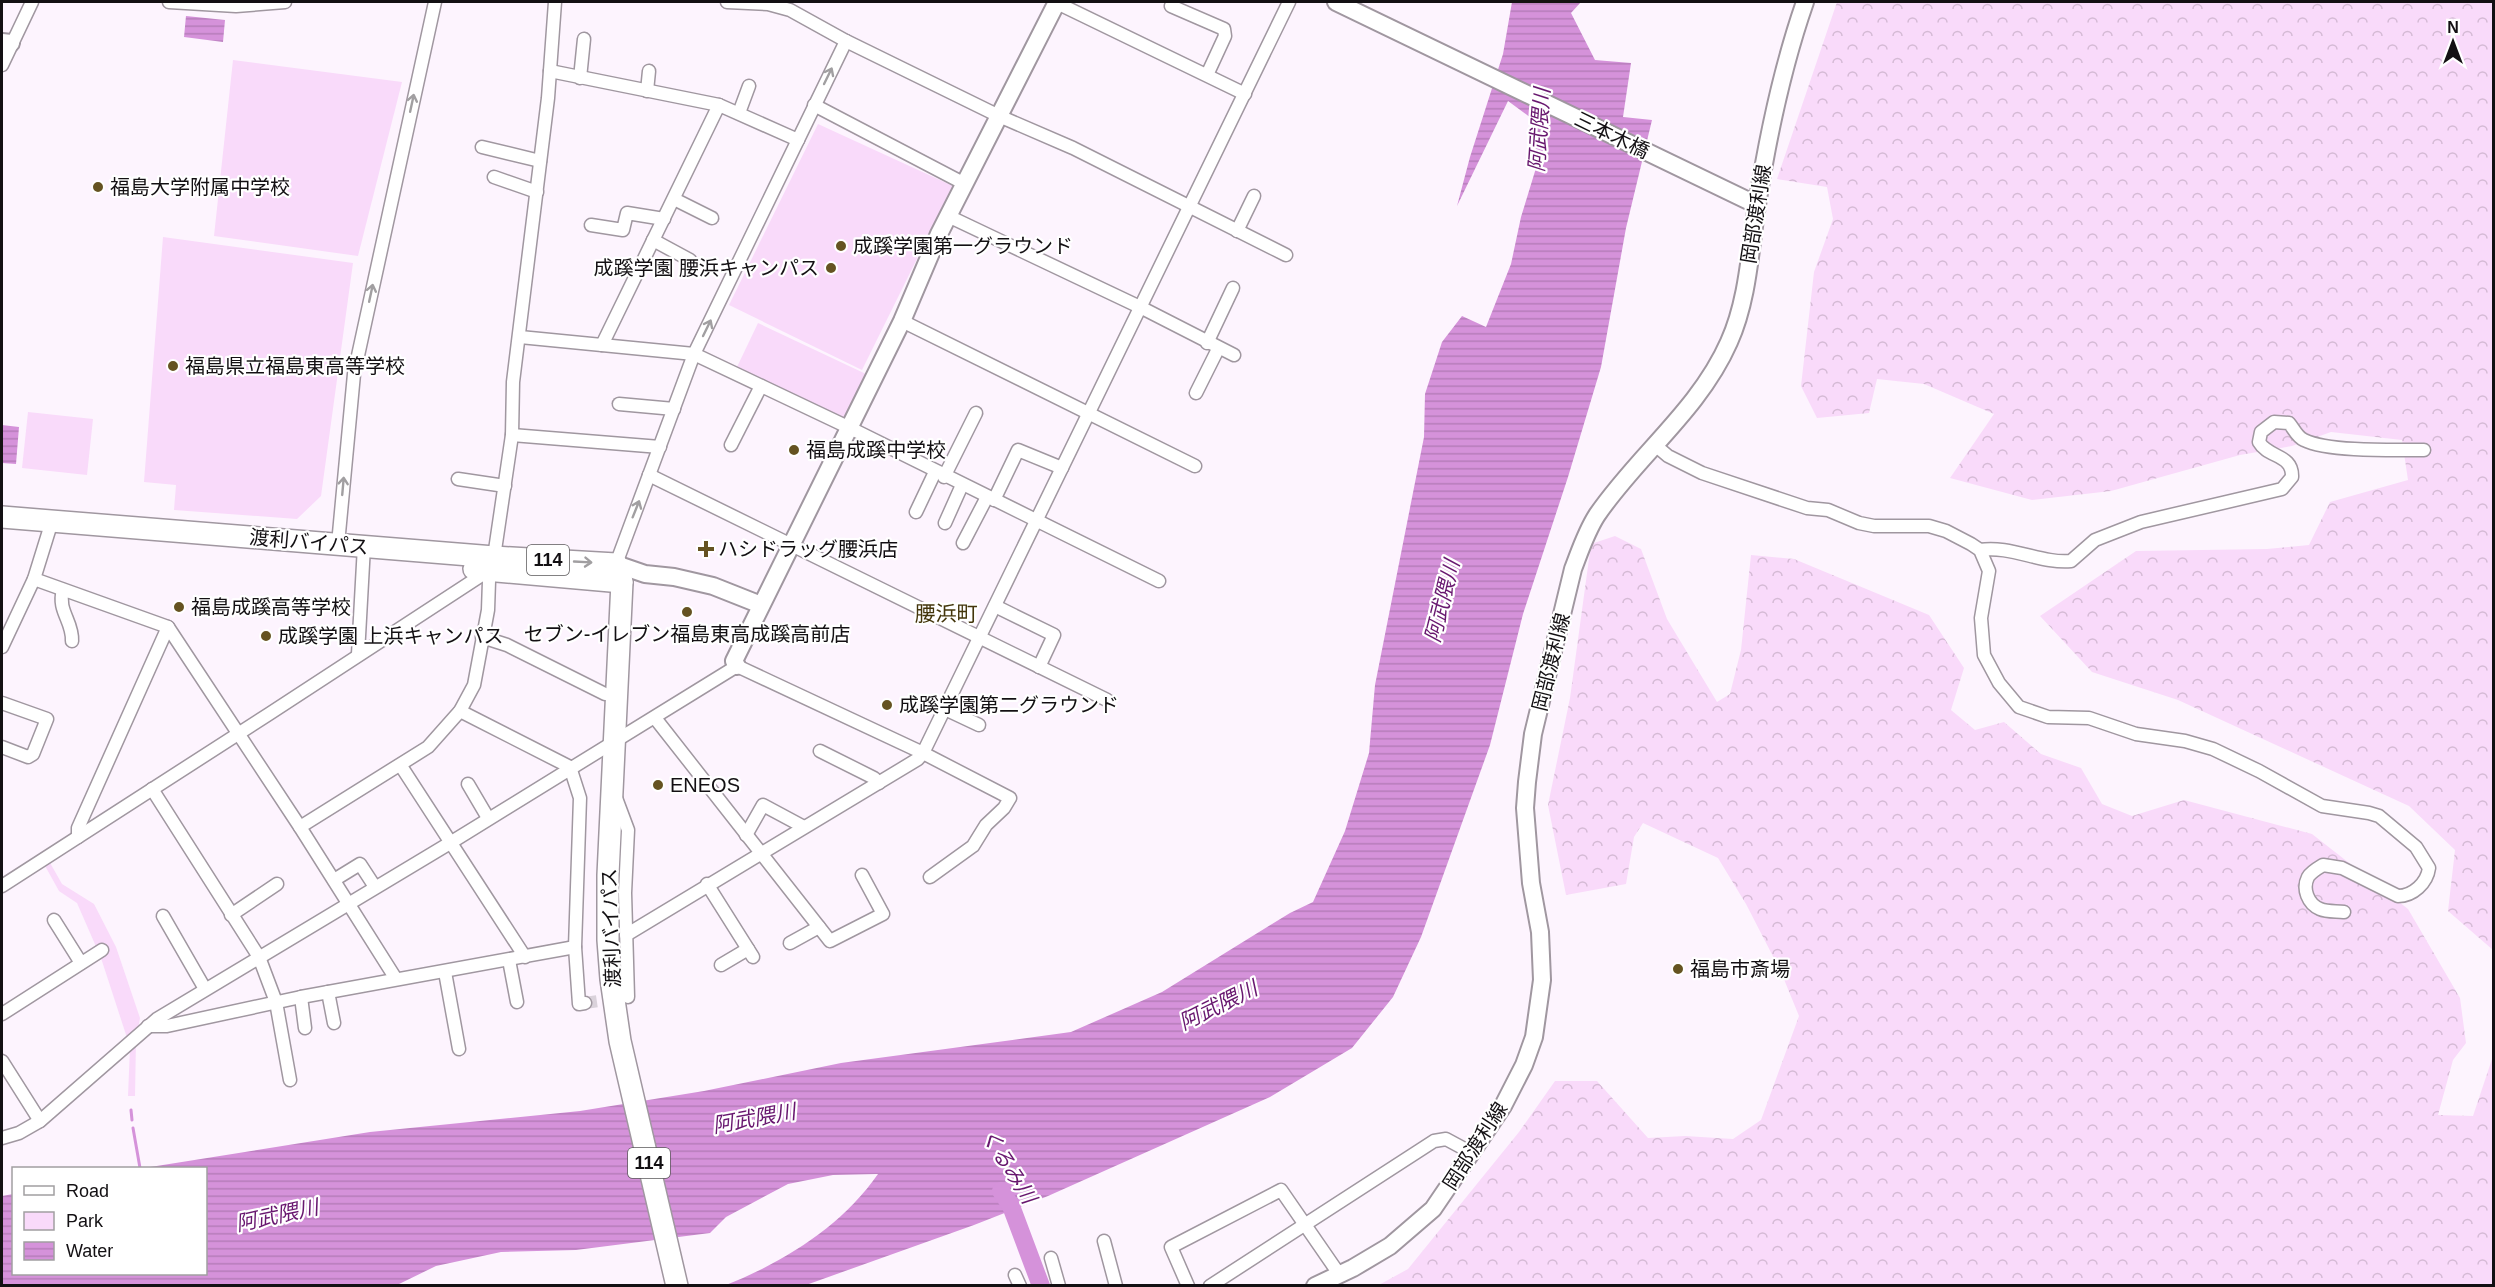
<svg xmlns="http://www.w3.org/2000/svg" width="2495" height="1287" font-family="Arial,'Noto Sans JP',sans-serif">
<defs>
<pattern id="forest-crowns" width="20" height="18" patternUnits="userSpaceOnUse" patternTransform="scale(1.5)"><rect width="20" height="18" fill="#f9dafa"/><path d="M2 6a3 3 0 1 1 6 0M12 15a3 3 0 1 1 6 0" fill="none" stroke="#d5bad5"/></pattern>
<pattern id="water-rules" width="6" height="5" patternUnits="userSpaceOnUse" patternTransform="scale(1.5)"><rect width="6" height="5" fill="#d592da"/><path d="M0 2.5h6" fill="none" stroke="#b67dba"/></pattern>
</defs>
<rect width="100%" height="100%" fill="#fdf4fe"/>
<g fill="#f9dafa">
<path d="M 233,60 L 402,82 L 358,256 L 214,236 Z"/>
<path d="M 818,124 L 953,186 L 862,370 L 729,305 Z"/>
<path d="M 163,237 L 353,263 L 321,496 L 297,519 L 174,510 L 176,485 L 144,482 Z"/>
<path d="M 758,323 L 866,374 L 846,419 L 737,367 Z"/>
<path d="M 28,412 L 93,419 L 87,475 L 22,468 Z"/>
<path d="M 49,861 L 62,884 L 94,904 L 116,947 L 140,1018 L 136,1041 L 135,1096 L 128,1096 L 130,1047 L 101,958 L 77,903 L 59,891 L 44,864 Z"/>
</g>
<g fill="url(#forest-crowns)">
<path d="M 1837,2 L 2493,2 L 2493,950 L 2448,911 L 2455,850 L 2409,806 L 2178,700 L 2092,672 L 2040,616 L 2136,551 L 2267,549 L 2309,545 L 2330,502 L 2408,480 L 2402,440 L 2331,432 L 2292,446 L 2240,455 L 2111,491 L 2032,500 L 1950,478 L 1994,414 L 1924,384 L 1877,379 L 1869,413 L 1817,418 L 1801,386 L 1814,272 L 1833,219 L 1827,187 L 1777,179 Z"/>
<path d="M 1615,536 L 1641,549 L 1667,619 L 1717,702 L 1730,694 L 1741,650 L 1751,555 L 1794,559 L 1929,615 L 1964,668 L 1951,710 L 1975,730 L 2004,722 L 2041,754 L 2081,768 L 2102,804 L 2132,816 L 2184,800 L 2312,834 L 2408,909 L 2460,998 L 2466,1043 L 2453,1060 L 2438,1115 L 2473,1116 L 2493,1056 L 2493,1285 L 1377,1286 L 1408,1269 L 1519,1132 L 1555,1081 L 1597,1081 L 1648,1138 L 1685,1136 L 1733,1139 L 1761,1120 L 1799,1016 L 1781,972 L 1746,904 L 1718,858 L 1643,823 L 1634,837 L 1626,884 L 1566,895 L 1548,805 L 1570,698 L 1591,544 Z"/>
</g>
<g fill="url(#water-rules)">
<path d="M 1512,2 L 1581,2 L 1571,13 L 1595,60 L 1631,63 L 1623,117 L 1652,120 L 1626,228 L 1601,367 L 1568,477 L 1523,614 L 1490,745 L 1421,937 L 1393,997 L 1352,1048 L 1270,1097 L 1048,1196 L 974,1225 L 806,1285 L 726,1285 C 784,1262 842,1226 878,1174 L 833,1175 L 788,1184 L 726,1217 L 710,1233 L 576,1250 L 501,1252 L 436,1266 L 397,1285 L 2,1286 L 2,1196 L 13,1194 L 14,1274 L 206,1274 L 206,1168 L 144,1168 L 370,1132 L 580,1111 L 704,1091 L 841,1063 L 1071,1032 L 1162,992 L 1290,913 L 1313,902 L 1345,831 L 1369,753 L 1375,685 L 1424,437 L 1425,394 L 1442,342 L 1462,316 L 1486,327 L 1511,264 L 1521,217 L 1536,168 L 1534,120 L 1508,101 L 1457,206 L 1470,157 L 1503,54 Z"/>
<path d="M 186,16 L 225,20 L 223,42 L 184,37 Z"/>
<path d="M 2,425 L 19,427 L 16,464 L 2,463 Z"/>
</g>
<g fill="none" stroke-linecap="round" stroke-linejoin="round">
<g stroke="#d592da" stroke-width="3">
<path d="M 131,1110 L 132,1120"/>
<path d="M 133,1128 L 140,1168"/>
</g>
<path stroke="#d592da" stroke-width="18" d="M 1001,1191 L 1011,1206 L 1041,1286"/>
<path stroke="#dad2db" stroke-width="12" stroke-dasharray="12 6" stroke-linecap="butt" d="M 585,1003 L 618,998"/>
<g stroke="#a097a0" stroke-width="15">
<g id="street">
<path d="M 169,2 L 236,6 L 285,2"/>
<path d="M 727,2 L 768,4 L 790,10 L 846,41 L 999,116 L 1073,148 L 1286,255"/>
<path d="M 1055,2 L 1245,94"/>
<path d="M 1171,6 L 1224,29 L 1225,36 L 1207,75"/>
<path d="M 2,65 L 32,2"/>
<path d="M 550,71 L 719,105 L 798,140"/>
<path d="M 580,78 L 584,39"/>
<path d="M 647,91 L 649,71"/>
<path d="M 814,105 L 965,184"/>
<path d="M 739,113 L 749,86"/>
<path d="M 482,147 L 540,161"/>
<path d="M 494,177 L 537,192"/>
<path d="M 674,199 L 712,218"/>
<path d="M 948,216 L 1142,308 L 1234,355"/>
<path d="M 591,225 L 623,230 L 627,213 L 664,219"/>
<path d="M 1237,231 L 1254,196"/>
<path d="M 653,240 L 690,260"/>
<path d="M 902,321 L 1195,466"/>
<path d="M 520,337 L 694,354 L 850,428 L 1159,581"/>
<path d="M 1207,343 L 1233,288"/>
<path d="M 602,345 L 719,105"/>
<path d="M 1196,393 L 1218,349"/>
<path d="M 619,404 L 674,409"/>
<path d="M 512,435 L 660,447"/>
<path d="M 731,445 L 761,386"/>
<path d="M 1655,445 L 1668,456 L 1702,473 L 1807,508 L 1828,510 L 1859,523 L 1874,526 L 1929,526 L 1946,531 L 1971,544 L 1980,550 L 1989,571 L 1981,618 L 1984,655 L 1999,683 L 2019,707 L 2048,717 L 2089,718 L 2136,734 L 2185,741 L 2213,749 L 2259,771 L 2322,806 L 2369,813 L 2379,816 L 2416,847 L 2429,868 C 2427,883 2413,896 2398,896 L 2342,868 L 2323,865 C 2318,868 2311,872 2308,877 C 2302,889 2308,904 2320,909 C 2327,912 2336,911 2344,912"/>
<path d="M 649,475 L 1107,700"/>
<path d="M 944,477 L 976,413"/>
<path d="M 458,479 L 505,486"/>
<path d="M 994,500 L 1018,450 L 1062,468"/>
<path d="M 916,512 L 935,472"/>
<path d="M 945,523 L 962,485"/>
<path d="M 963,543 L 987,497"/>
<path d="M 338,544 L 354,374 L 435,2"/>
<path d="M 1980,550 C 2010,545 2042,564 2071,561 L 2095,540 L 2141,522 L 2282,489 L 2292,477 C 2293,454 2268,458 2259,442 L 2261,432 L 2274,422 L 2289,423 C 2294,429 2297,437 2304,440 C 2328,452 2395,450 2424,450"/>
<path d="M 616,564 L 694,354 L 846,41"/>
<path d="M 34,579 L 168,627 L 300,827 L 396,979"/>
<path d="M 63,590 C 57,611 73,621 72,641"/>
<path d="M 995,606 L 1054,635 L 1039,667"/>
<path d="M 482,637 L 507,645 L 605,694"/>
<path d="M 2,647 L 34,579 L 52,521"/>
<path d="M 358,654 L 364,546"/>
<path d="M 2,703 L 47,719 L 33,754 L 28,757 L 2,747"/>
<path d="M 945,709 L 979,725"/>
<path d="M 460,711 L 570,767 L 580,798 L 575,947 L 579,1004 L 585,1003"/>
<path d="M 655,718 L 830,941 L 883,914 L 862,875"/>
<path d="M 820,751 L 874,778 L 879,783"/>
<path d="M 401,766 L 525,957"/>
<path d="M 468,784 L 488,818"/>
<path d="M 152,789 L 259,957 L 276,1002 L 290,1080"/>
<path d="M 616,798 L 628,830 L 625,893 L 628,997"/>
<path d="M 300,827 L 428,747 L 460,711 L 474,685 L 488,610 L 489,581"/>
<path d="M 746,835 L 763,805 L 804,827"/>
<path d="M 78,837 L 78,828 L 168,627"/>
<path d="M 334,880 L 360,864 L 375,887"/>
<path d="M 707,884 L 753,957"/>
<path d="M 2,886 C 164,782 327,677 488,571 L 494,557 L 512,435 L 513,382 L 548,98 L 555,2"/>
<path d="M 231,915 L 277,884"/>
<path d="M 163,916 L 205,989"/>
<path d="M 54,920 L 81,963"/>
<path d="M 626,935 L 918,759 L 923,753 L 1289,2"/>
<path d="M 790,943 L 819,927"/>
<path d="M 509,960 L 517,1002"/>
<path d="M 721,965 L 748,949"/>
<path d="M 445,972 L 459,1049"/>
<path d="M 328,992 L 334,1023"/>
<path d="M 301,997 L 305,1028"/>
<path d="M 2,1014 L 102,950"/>
<path d="M 148,1026 L 167,1026 L 301,997 L 575,947"/>
<path d="M 2,1061 L 40,1121"/>
<path d="M 2,1138 L 19,1133 L 40,1121 L 157,1019 L 450,843 L 737,666 L 923,753 L 1010,798 L 1004,808 L 986,825 L 973,846 L 930,877"/>
<path d="M 1104,1241 L 1116,1286"/>
<path d="M 1051,1258 L 1059,1286"/>
<path d="M 1015,1275 L 1020,1286"/>
<path d="M 1188,1286 L 1171,1247 L 1281,1190 L 1339,1274"/>
<path d="M 1210,1286 L 1434,1141 L 1446,1139 L 1472,1153"/>
</g>
</g>
<g stroke="#a097a0" stroke-width="20">
<g id="secondary">
<path d="M 1336,2 L 1757,205"/>
<path d="M 2,42 L 11,43"/>
<path d="M 616,564 L 645,574 L 674,577 L 713,586 L 761,605"/>
<path d="M 737,666 L 734,661 L 902,321 L 939,234 L 1057,2"/>
<path d="M 1315,1286 L 1353,1268 L 1390,1246 L 1433,1209 L 1503,1106 L 1524,1065 L 1534,1037 L 1542,980 L 1540,932 L 1531,883 L 1525,808 L 1527,782 L 1533,734 L 1573,569 C 1580,551 1586,532 1597,515 C 1638,455 1699,410 1729,342 C 1748,300 1750,250 1757,205 C 1768,135 1782,68 1805,2"/>
</g>
</g>
<g stroke="#a097a0" stroke-width="24">
<g id="highway">
<path d="M 2,517 L 494,557 L 616,564 L 622,582 L 608,875 L 608,940 L 611,979 L 620,1041 L 677,1286"/>
<path d="M 474,569 L 622,582"/>
</g>
</g>
<use href="#street" stroke="#fff" stroke-width="12"/>
<use href="#secondary" stroke="#fff" stroke-width="16"/>
<use href="#highway" stroke="#fff" stroke-width="21"/>
</g>
<defs><path id="oneway-shaft" d="M-6 0H5M1.5-3L5.5 0L1.5 3" fill="none" stroke-width="1.6" stroke-linecap="round" stroke-linejoin="round" transform="scale(1.5)"/></defs>
<g stroke="#a19fa1">
<use href="#oneway-shaft" transform="translate(828 76) rotate(-64)"/>
<use href="#oneway-shaft" transform="translate(412 103) rotate(-78)"/>
<use href="#oneway-shaft" transform="translate(371 293) rotate(-78)"/>
<use href="#oneway-shaft" transform="translate(707 328) rotate(-64)"/>
<use href="#oneway-shaft" transform="translate(343 486) rotate(-85)"/>
<use href="#oneway-shaft" transform="translate(636 509) rotate(-68)"/>
<use href="#oneway-shaft" transform="translate(583 562) rotate(3)"/>
</g>
<g fill="#655321" stroke="#fff" stroke-width="2">
<circle cx="98" cy="187" r="6"/>
<circle cx="841" cy="246" r="6"/>
<circle cx="831" cy="268" r="6"/>
<circle cx="173" cy="366" r="6"/>
<circle cx="794" cy="450" r="6"/>
<path d="M703 540h6v6h6v6h-6v6h-6v-6h-6v-6h6z"/>
<circle cx="179" cy="607" r="6"/>
<circle cx="687" cy="612" r="6"/>
<circle cx="266" cy="636" r="6"/>
<circle cx="887" cy="705" r="6"/>
<circle cx="658" cy="785" r="6"/>
<circle cx="1678" cy="969" r="6"/>
</g>
<g text-anchor="middle" dominant-baseline="central" stroke-width="4.5" stroke-linejoin="round" paint-order="stroke">
<g fill="#fff" stroke="#5a585a" stroke-width="1.5">
<rect x="527" y="545" width="42" height="30" rx="4.5"/>
<rect x="628" y="1148" width="42" height="30" rx="4.5"/>
</g>
<g font-size="18" font-weight="bold" fill="#131013">
<text x="548" y="560">114</text>
<text x="649" y="1163">114</text>
</g>
<g font-size="20" fill="#131013" stroke="#fff">
<text transform="translate(1612 135) rotate(26)">三本木橋</text>
<text transform="translate(1756 214) rotate(-81)">岡部渡利線</text>
<text transform="translate(309 542) rotate(5)">渡利バイパス</text>
<text transform="translate(1551 662) rotate(-76)">岡部渡利線</text>
<text transform="translate(611 928) rotate(-92)">渡利バイパス</text>
<text transform="translate(1475 1146) rotate(-57)">岡部渡利線</text>
</g>
<g font-size="20" fill="#131013" stroke="#fff" text-anchor="start">
<text x="110" y="187">福島大学附属中学校</text>
<text x="853" y="246">成蹊学園第一グラウンド</text>
<text x="819" y="268" text-anchor="end">成蹊学園 腰浜キャンパス</text>
<text x="185" y="366">福島県立福島東高等学校</text>
<text x="806" y="450">福島成蹊中学校</text>
<text x="718" y="549">ハシドラッグ腰浜店</text>
<text x="191" y="607">福島成蹊高等学校</text>
<text x="687" y="634" text-anchor="middle">セブン-イレブン福島東高成蹊高前店</text>
<text x="278" y="636">成蹊学園 上浜キャンパス</text>
<text x="899" y="705">成蹊学園第二グラウンド</text>
<text x="670" y="785">ENEOS</text>
<text x="1690" y="969">福島市斎場</text>
</g>
<g font-size="21" font-style="italic" fill="#68176f" stroke="#fff">
<text transform="translate(1539 130) rotate(-86)">阿武隈川</text>
<text transform="translate(1442 601) rotate(-76)">阿武隈川</text>
<text transform="translate(1218 1005) rotate(-26)">阿武隈川</text>
<text transform="translate(754 1118) rotate(-10)">阿武隈川</text>
<text transform="translate(1009 1166) rotate(58)">くるみ川</text>
<text transform="translate(277 1215) rotate(-12)">阿武隈川</text>
</g>
<g font-size="21" fill="#43350b" stroke="#fff">
<text x="946" y="613">腰浜町</text>
</g>
</g>
<rect width="2495" height="1287" fill="none" stroke="#131013" stroke-width="6"/>
<rect x="12" y="1167" width="195" height="108" fill="#ffffff" stroke="#a19fa1" stroke-width="1.5"/>
<rect x="24" y="1186" width="30" height="9" fill="#ffffff" stroke="#a19fa1" stroke-width="1.5"/>
<text x="66" y="1197" font-size="18" fill="#131013">Road</text>
<rect x="24" y="1212" width="30" height="18" fill="#f9dafa" stroke="#a19fa1" stroke-width="1.5"/>
<text x="66" y="1227" font-size="18" fill="#131013">Park</text>
<rect x="24" y="1242" width="30" height="18" fill="url(#water-rules)" stroke="#a19fa1" stroke-width="1.5"/>
<text x="66" y="1257" font-size="18" fill="#131013">Water</text>
<g transform="translate(2453 42)" stroke="#ffffff" stroke-width="4.5" paint-order="stroke">
<path d="M0-4.5L10 22L0 15L-10 22Z" fill="#131013"/>
<text y="-9" font-size="16" font-weight="bold" text-anchor="middle" fill="#131013">N</text>
</g>
</svg>
